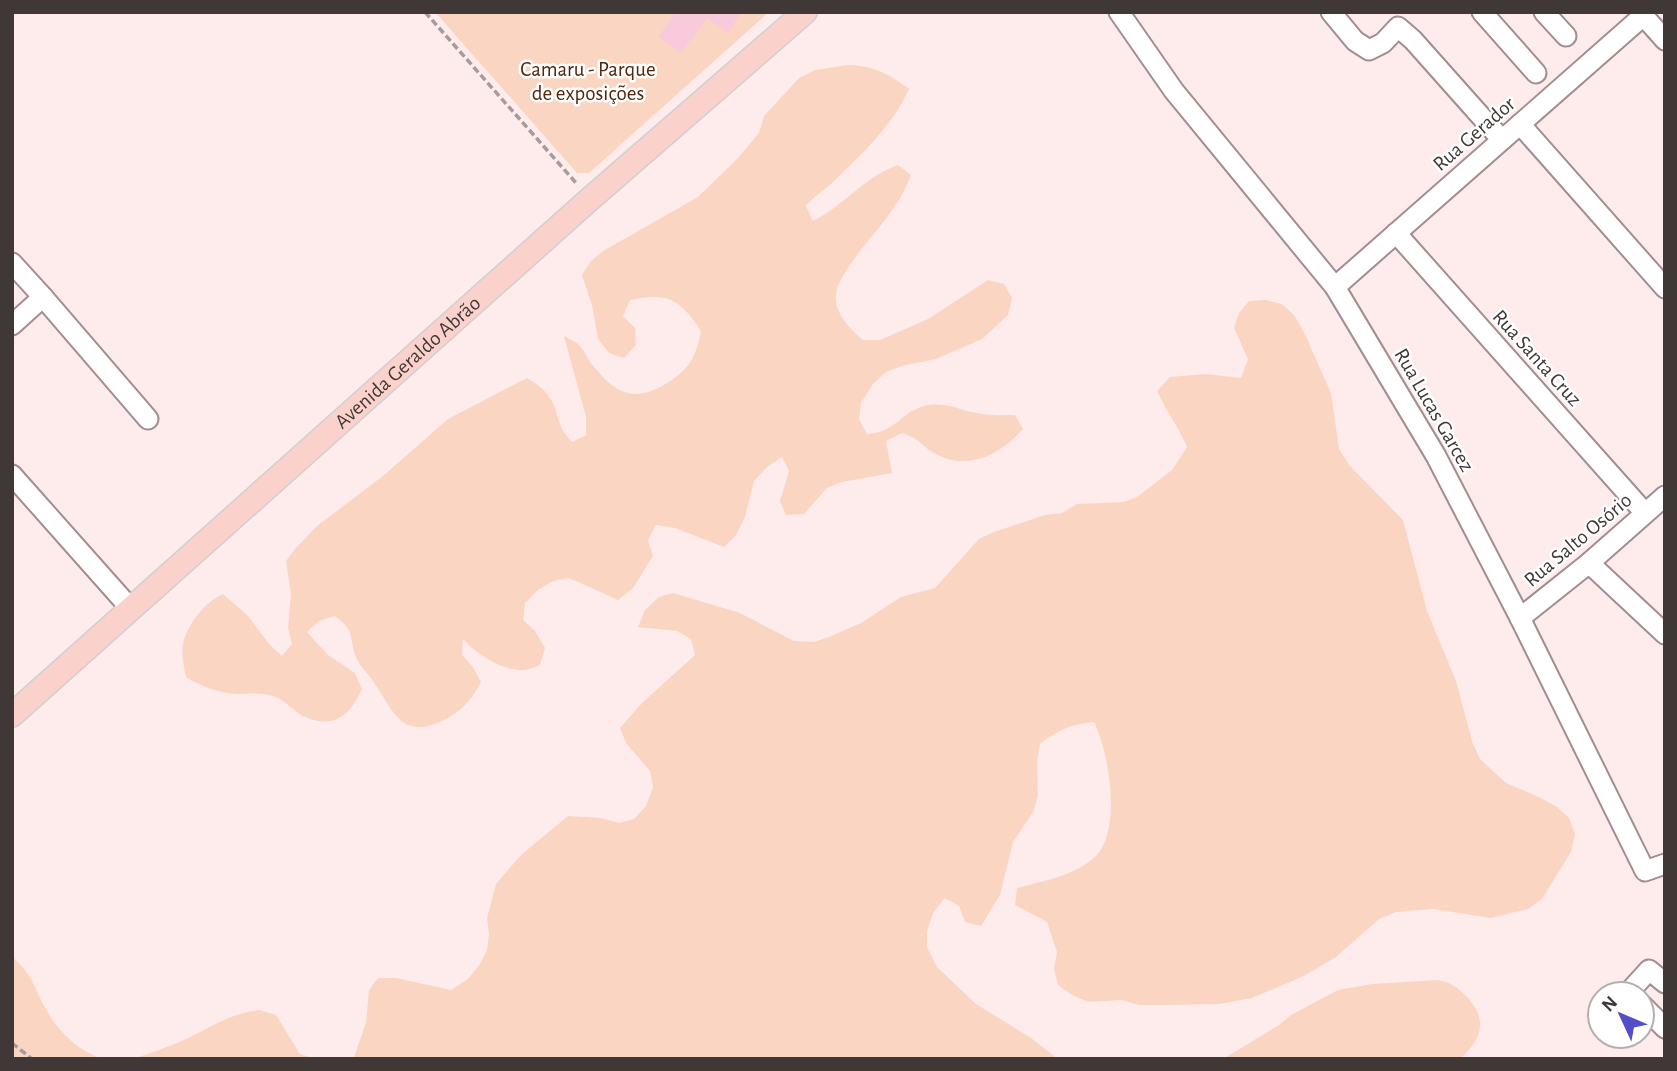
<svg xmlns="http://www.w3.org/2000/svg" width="1677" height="1071" font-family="'Alegreya Sans',sans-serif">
<rect width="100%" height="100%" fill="#feebec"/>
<g fill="#fad6c2">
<path d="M 435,12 L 769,12 L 589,173 L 577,173 Z"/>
<path d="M 848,65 C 872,65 890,74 909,89 C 893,125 862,154 834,181 C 825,190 814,196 806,206 L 813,221 C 845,205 864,177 898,165 L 911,175 C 906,187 901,198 893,209 C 880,229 837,273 836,295 C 834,313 850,329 863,340 L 880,340 L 928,319 L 988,280 L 1004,284 L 1012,298 L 1008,315 L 982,339 L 936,359 L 902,366 L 886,372 L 873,384 L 861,403 L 859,419 L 867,434 C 897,432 899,413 924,406 C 943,401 959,410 977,413 C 990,416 1003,415 1015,415 L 1023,429 C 1000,455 968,472 934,453 C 920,445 921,439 902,433 L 886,441 L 892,473 L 842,482 L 827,488 L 804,514 L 786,515 L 780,501 L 789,471 L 782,457 L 767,467 L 754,481 L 745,517 L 736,535 L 724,547 L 675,528 L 656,525 L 648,540 L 653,556 L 633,588 L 618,600 L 569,578 L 553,581 L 538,590 L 525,603 L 523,620 L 535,631 L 545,648 L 540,665 C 535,667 529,670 524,670 C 502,671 476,654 463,639 L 462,655 L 473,667 L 481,682 C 470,703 457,716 434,724 C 400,737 391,707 375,684 C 370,675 360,667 356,657 C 348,636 357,633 335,616 L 319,621 L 307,632 L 328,655 L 355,673 L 362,689 C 350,716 333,730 303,716 C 293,711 286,701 276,697 C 264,692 250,694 238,694 C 219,693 202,687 186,677 C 184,667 181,655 183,644 C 187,624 205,602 223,594 L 248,616 L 270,645 L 282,656 L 292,644 L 288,628 L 291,594 L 286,561 L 295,549 L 317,526 L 383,476 L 448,419 L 527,378 C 537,384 547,391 552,401 C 560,419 557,426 572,442 L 586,435 L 586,417 L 564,336 C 568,338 574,341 578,344 C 583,348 586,356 590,362 C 614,392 632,405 667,383 C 690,369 696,356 701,331 C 680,299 668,292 630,300 L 623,316 L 635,328 L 636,345 L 624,358 L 609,353 L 598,339 L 592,305 L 582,275 L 591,261 L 603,251 L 698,197 L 737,159 L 759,133 L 764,116 L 799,78 L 815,70 Z"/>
<path d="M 1266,300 L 1282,304 L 1294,315 L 1303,330 L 1331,393 L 1339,449 L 1349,465 L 1403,520 L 1427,611 L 1456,681 L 1472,741 L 1480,759 L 1506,783 L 1541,798 L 1557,807 L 1569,818 L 1575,834 L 1571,852 L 1542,899 L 1528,909 L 1491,918 L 1433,909 L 1396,912 L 1379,919 L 1336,957 L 1304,976 L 1252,998 L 1219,1004 L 1166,1005 L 1139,1005 L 1122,1000 L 1088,1002 L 1072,995 L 1058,985 L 1054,969 L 1057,952 L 1047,922 L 1015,905 L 1017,888 C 1043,881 1075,876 1096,856 C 1122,829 1109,752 1094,722 C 1072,724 1057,730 1040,744 L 1037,762 L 1038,796 L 1033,812 L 1013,842 L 1000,895 L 981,926 L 965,922 L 959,906 L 945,898 L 933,913 L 927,931 L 927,947 L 937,967 L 976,1004 L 1031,1038 L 1058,1059 L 351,1059 L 354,1057 L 366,1023 L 369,990 L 378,978 L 396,978 L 451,990 L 468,979 L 480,964 L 487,950 L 489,934 L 487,918 L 496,884 L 521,855 L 568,816 L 601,818 L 619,823 L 634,819 L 646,806 L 653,787 L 650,771 L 626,743 L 620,728 L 642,703 L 695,655 L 691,639 L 677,631 L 638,627 L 645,610 L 659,597 L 673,593 L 740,613 L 794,641 L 814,642 L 829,637 L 861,623 L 901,597 L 935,588 L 979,539 L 994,532 L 1045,515 L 1062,513 L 1077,504 L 1124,502 L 1137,497 L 1172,470 L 1187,447 C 1179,427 1166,411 1157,391 L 1170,377 L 1206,374 L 1241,378 L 1248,359 L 1234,328 L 1239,313 L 1249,301 Z"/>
<path d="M 12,957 C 27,969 33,982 40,998 C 54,1027 73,1049 103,1059 L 12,1059 Z"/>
<path d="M 1438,980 C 1451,983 1456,986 1466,996 C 1488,1019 1483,1038 1460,1059 L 1223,1059 L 1279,1025 L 1291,1015 L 1338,990 L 1372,984 Z"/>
<path d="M 260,1010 L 276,1015 L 300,1054 L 316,1059 L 133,1059 C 150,1053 168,1047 184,1040 C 210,1028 232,1012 260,1010 Z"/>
</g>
<path fill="#f8cadb" d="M 676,12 L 741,12 L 728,33 L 707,18 L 681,53 L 658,37 Z"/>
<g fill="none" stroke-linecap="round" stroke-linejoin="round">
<g stroke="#a38d8f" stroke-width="23">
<g id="minor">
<path d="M 1119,12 L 1174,91 L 1335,287 L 1436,456 L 1520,618 L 1645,871 L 1665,864"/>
<path d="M 1331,12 L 1355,41 L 1369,50 L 1383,43 L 1398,27 L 1413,40 L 1502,140"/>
<path d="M 1482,12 L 1536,73"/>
<path d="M 1544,12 L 1566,36"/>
<path d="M 1640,12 L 1665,40"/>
<path d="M 1520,124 L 1665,288"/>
<path d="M 1396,233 L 1645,513"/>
<path d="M 12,263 L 43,297 L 12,325"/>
<path d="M 1335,287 L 1643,16"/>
<path d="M 43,297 L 148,419"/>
<path d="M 12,475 L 131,609"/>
<path d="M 1589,563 L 1665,634"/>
<path d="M 1520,618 L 1589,563 L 1665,496"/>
<path d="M 1631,994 L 1629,992 L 1649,970 L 1665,983"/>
<path d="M 1642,1005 L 1665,1028"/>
</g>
</g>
<g stroke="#d1cfcf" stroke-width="26">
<g id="major">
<path id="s1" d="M 12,715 L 590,199 L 805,12"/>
</g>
</g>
<g stroke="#a99a9b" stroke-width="3.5" stroke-dasharray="7 3.5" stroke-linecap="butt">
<path d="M 425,12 L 577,184"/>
<path d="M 12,1043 L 32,1059"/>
</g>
<use href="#minor" stroke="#fff" stroke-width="19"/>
<use href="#major" stroke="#fad2cb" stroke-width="23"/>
</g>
<g text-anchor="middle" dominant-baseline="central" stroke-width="5" stroke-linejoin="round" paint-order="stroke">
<g font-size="21" fill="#51260b" stroke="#fff">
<text x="588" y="69">Camaru - Parque<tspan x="588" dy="24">de exposições</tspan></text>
</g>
<g font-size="21" fill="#403737" stroke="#fff">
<text transform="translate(1474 134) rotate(-41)">Rua Gerador</text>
<text transform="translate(1537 358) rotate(48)">Rua Santa Cruz</text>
<text stroke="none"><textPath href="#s1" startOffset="530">Avenida Geraldo Abrão</textPath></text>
<text transform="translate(1434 410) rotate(60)">Rua Lucas Garcez</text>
<text transform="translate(1578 540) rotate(-40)">Rua Salto Osório</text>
</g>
</g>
<rect width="1677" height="1071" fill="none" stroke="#403737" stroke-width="28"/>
<g transform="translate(1621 1015) rotate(314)"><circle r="33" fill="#ffffff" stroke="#b3afaf" stroke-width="2"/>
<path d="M0-5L12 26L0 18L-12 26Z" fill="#534fc7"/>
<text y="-10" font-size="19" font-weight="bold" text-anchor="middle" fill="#403737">N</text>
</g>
</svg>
